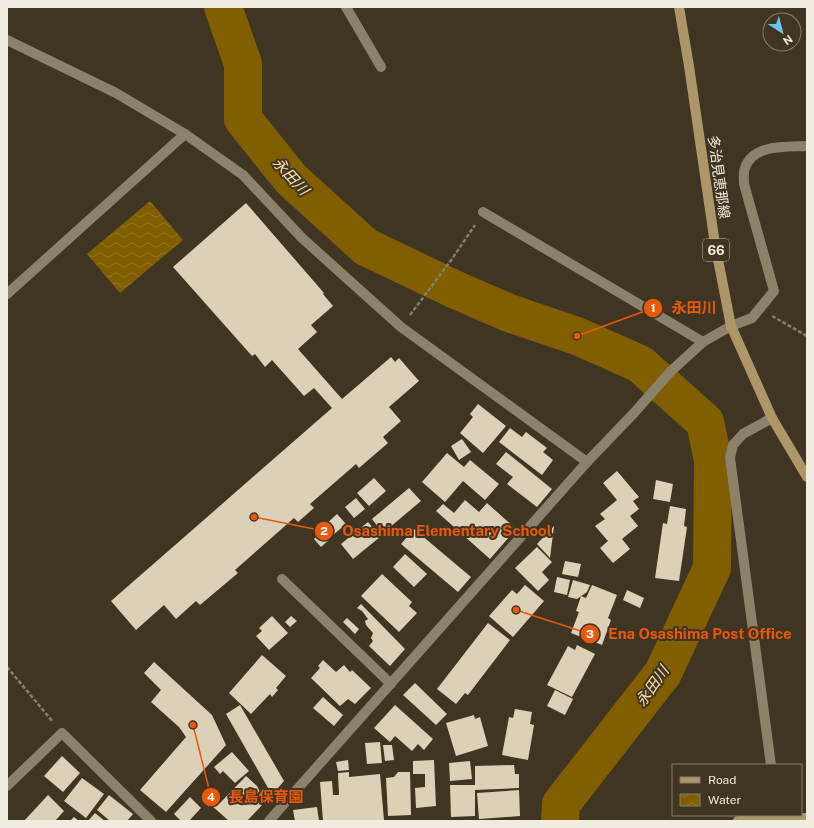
<svg xmlns="http://www.w3.org/2000/svg" width="814" height="828" font-family="'Public Sans','Noto Sans JP',sans-serif">
<defs>
<pattern id="water-waves" width="16" height="10" patternUnits="userSpaceOnUse"><rect width="16" height="10" fill="#815f00"/><path d="M0 5q4-4 8 0t8 0" fill="none" stroke="#937625"/></pattern>
</defs>
<rect width="100%" height="100%" fill="#3f3522"/>
<path fill="url(#water-waves)" d="M 150,201 L 183,240 L 120,293 L 87,254 Z"/>
<g fill="none" stroke-linecap="round" stroke-linejoin="round">
<path stroke="#815f00" stroke-width="38" d="M 223,7 L 243,64 L 243,119 L 291,179 L 366,247 L 456,290 L 509,313 L 577,336 L 640,364 L 705,422 L 713,460 L 712,568 L 663,673 L 561,804 L 560,821"/>
</g>
<g fill="#dcd0b9">
<path d="M 246,203 L 324,293 L 323,294 L 333,306 L 311,325 L 317,332 L 298,349 L 342,399 L 391,357 L 395,362 L 399,358 L 419,381 L 389,407 L 401,421 L 383,437 L 388,443 L 359,468 L 356,464 L 310,504 L 314,508 L 298,522 L 294,518 L 235,570 L 238,573 L 200,605 L 196,601 L 176,619 L 164,605 L 136,630 L 111,601 L 332,408 L 314,388 L 304,396 L 272,360 L 265,367 L 255,354 L 252,356 L 173,267 Z"/>
<path d="M 478,404 L 506,426 L 483,453 L 460,433 L 473,417 L 470,414 Z"/>
<path d="M 510,428 L 522,437 L 526,432 L 547,448 L 543,452 L 553,460 L 542,475 L 499,442 Z"/>
<path d="M 462,439 L 471,452 L 459,460 L 451,446 Z"/>
<path d="M 506,452 L 552,489 L 537,507 L 507,484 L 513,477 L 496,464 Z"/>
<path d="M 447,453 L 464,467 L 470,460 L 499,484 L 485,500 L 463,481 L 445,502 L 422,482 Z"/>
<path d="M 617,471 L 639,497 L 633,501 L 639,509 L 630,516 L 638,526 L 622,539 L 630,549 L 613,563 L 600,548 L 608,541 L 595,526 L 605,519 L 600,514 L 617,500 L 603,483 Z"/>
<path d="M 374,478 L 386,491 L 369,506 L 357,493 Z"/>
<path d="M 656,480 L 673,484 L 670,502 L 653,499 Z"/>
<path d="M 409,488 L 421,501 L 383,533 L 372,519 Z"/>
<path d="M 356,498 L 365,509 L 354,518 L 345,507 Z"/>
<path d="M 465,500 L 479,512 L 487,503 L 516,529 L 490,559 L 436,511 L 443,504 L 454,513 Z"/>
<path d="M 670,506 L 686,509 L 684,526 L 687,527 L 679,581 L 655,578 L 663,523 L 667,524 Z"/>
<path d="M 337,514 L 346,524 L 333,535 L 325,525 Z"/>
<path d="M 368,522 L 380,537 L 353,559 L 341,544 Z"/>
<path d="M 554,526 L 550,558 L 537,544 Z"/>
<path d="M 414,529 L 471,577 L 458,592 L 401,544 Z"/>
<path d="M 322,531 L 330,539 L 321,547 L 314,539 Z"/>
<path d="M 537,547 L 552,562 L 542,572 L 549,580 L 538,591 L 515,568 Z"/>
<path d="M 405,554 L 427,574 L 414,587 L 393,567 Z"/>
<path d="M 565,561 L 581,564 L 578,577 L 562,574 Z"/>
<path d="M 382,574 L 412,602 L 409,606 L 417,613 L 399,632 L 361,596 Z"/>
<path d="M 557,577 L 570,580 L 567,595 L 554,592 Z"/>
<path d="M 573,580 L 590,585 L 587,592 L 577,599 L 568,597 Z"/>
<path d="M 525,585 L 544,601 L 513,637 L 489,616 L 512,590 L 517,594 Z"/>
<path d="M 592,585 L 617,595 L 608,618 L 611,620 L 602,645 L 571,633 L 579,612 L 576,611 L 581,596 L 586,598 Z"/>
<path d="M 627,590 L 644,598 L 640,608 L 623,600 Z"/>
<path d="M 361,604 L 405,649 L 390,666 L 369,646 L 373,641 L 371,638 L 373,633 L 366,625 L 365,621 L 368,619 L 362,611 L 357,608 Z"/>
<path d="M 272,616 L 288,633 L 269,650 L 256,636 L 262,631 L 259,628 Z"/>
<path d="M 291,616 L 297,621 L 290,627 L 285,622 Z"/>
<path d="M 347,618 L 359,629 L 355,634 L 343,622 Z"/>
<path d="M 488,623 L 510,640 L 468,695 L 465,693 L 456,704 L 437,689 Z"/>
<path d="M 577,645 L 595,654 L 572,697 L 547,685 L 568,646 L 575,650 Z"/>
<path d="M 262,655 L 286,676 L 276,688 L 278,690 L 272,697 L 270,694 L 251,714 L 229,693 Z"/>
<path d="M 323,660 L 336,672 L 344,665 L 350,672 L 352,670 L 371,688 L 355,704 L 348,699 L 340,706 L 311,678 L 320,668 L 318,666 Z"/>
<path d="M 154,662 L 212,715 L 226,745 L 166,812 L 140,790 L 186,737 L 179,727 L 151,702 L 161,690 L 144,673 Z"/>
<path d="M 415,683 L 447,714 L 436,725 L 403,695 Z"/>
<path d="M 555,690 L 573,699 L 565,715 L 547,706 Z"/>
<path d="M 323,697 L 343,715 L 334,726 L 313,708 Z"/>
<path d="M 240,705 L 284,781 L 272,795 L 226,714 Z"/>
<path d="M 395,705 L 433,739 L 424,750 L 418,744 L 412,751 L 395,736 L 390,742 L 374,728 Z"/>
<path d="M 515,709 L 532,712 L 530,724 L 534,725 L 528,760 L 502,755 L 509,717 L 513,718 Z"/>
<path d="M 474,715 L 475,719 L 480,717 L 488,746 L 456,756 L 446,723 Z"/>
<path d="M 380,742 L 382,763 L 367,764 L 365,743 Z"/>
<path d="M 383,745 L 392,745 L 394,760 L 385,761 Z"/>
<path d="M 232,752 L 249,771 L 235,783 L 223,771 L 220,774 L 214,767 Z"/>
<path d="M 62,756 L 80,773 L 63,792 L 44,776 Z"/>
<path d="M 348,760 L 349,770 L 338,771 L 336,762 Z"/>
<path d="M 434,760 L 436,806 L 416,808 L 415,788 L 425,787 L 425,774 L 413,774 L 413,761 Z"/>
<path d="M 470,761 L 472,779 L 450,781 L 449,763 Z"/>
<path d="M 514,765 L 515,774 L 519,774 L 519,788 L 475,790 L 475,816 L 451,817 L 450,785 L 475,785 L 475,766 Z"/>
<path d="M 349,772 L 349,777 L 380,774 L 384,820 L 323,821 L 320,782 L 332,781 L 333,795 L 339,795 L 338,773 Z"/>
<path d="M 398,772 L 410,772 L 411,815 L 388,816 L 386,778 L 394,777 Z"/>
<path d="M 246,776 L 257,786 L 265,802 L 247,821 L 229,821 L 211,805 L 216,800 L 220,803 Z"/>
<path d="M 82,778 L 104,794 L 86,818 L 64,801 Z"/>
<path d="M 519,790 L 520,816 L 479,819 L 477,793 Z"/>
<path d="M 48,795 L 64,811 L 55,821 L 24,821 Z"/>
<path d="M 109,795 L 133,814 L 127,821 L 110,821 L 97,810 Z"/>
<path d="M 190,797 L 201,808 L 189,821 L 181,821 L 174,814 Z"/>
<path d="M 317,807 L 319,821 L 295,821 L 293,810 Z"/>
<path d="M 95,813 L 105,821 L 88,821 Z"/>
<path d="M 74,817 L 79,821 L 70,821 Z"/>
</g>
<g fill="none" stroke-linecap="round" stroke-linejoin="round">
<g stroke="#857d6d" stroke-width="2.5" stroke-dasharray="4 2" stroke-linecap="butt">
<path d="M 410,315 L 452,259 L 475,225"/>
<path d="M 772,316 L 807,336"/>
<path d="M 7,667 L 53,722"/>
</g>
<g stroke="#8c816b" stroke-width="10">
<path d="M 346,7 L 381,67"/>
<path d="M 7,40 L 116,93 L 185,134 L 243,175 L 302,238 L 401,327 L 587,462"/>
<path d="M 483,212 L 703,342"/>
<path d="M 7,294 L 185,134"/>
<path d="M 282,579 L 391,684"/>
<path d="M 771,765 L 730,458 L 733,445 L 743,434 L 772,418"/>
<path d="M 7,786 L 62,733 L 151,821"/>
<path d="M 269,821 L 587,462 L 634,413 L 671,371 L 703,342 L 731,326 L 752,318 L 774,291 L 744,184 C 744,179 743,172 745,168 C 753,144 786,147 807,146"/>
</g>
<g stroke="#ad9667" stroke-width="10">
<path d="M 679,7 L 689,66 L 715,244 L 731,326 L 772,418 L 807,477"/>
<path d="M 738,821 L 807,818"/>
</g>
</g>
<g text-anchor="middle" dominant-baseline="central" stroke-width="4" stroke-linejoin="round" paint-order="stroke">
<rect fill="#3f3522" stroke="#bcb4a7" stroke-width="1" x="703" y="239" width="26" height="22" rx="3"/>
<g font-size="13" font-weight="bold" fill="#f1ebe0">
<text x="716" y="250">66</text>
</g>
<g font-size="14" fill="#f1ebe0" stroke="#3f3522">
<text transform="translate(719 177) rotate(82)">多治見恵那線</text>
</g>
<g font-size="15" font-style="italic" fill="#fee1a7" stroke="#3f3522">
<text transform="translate(291 176) rotate(47)">永田川</text>
<text transform="translate(652 686) rotate(-55)">永田川</text>
</g>
</g>
<path fill="none" stroke="#e8590c" stroke-width="1.5" d="M577 336L653 308M254 517L324 531M516 610L590 634M193 725L211 797"/>
<g fill="#e8590c" stroke="#3f3522" stroke-width="1.5">
<circle cx="577" cy="336" r="4"/>
<circle cx="254" cy="517" r="4"/>
<circle cx="516" cy="610" r="4"/>
<circle cx="193" cy="725" r="4"/>
<circle cx="653" cy="308" r="10"/>
<circle cx="324" cy="531" r="10"/>
<circle cx="590" cy="634" r="10"/>
<circle cx="211" cy="797" r="10"/>
</g>
<g font-size="12" text-anchor="middle" font-weight="bold" fill="#fff">
<text x="653" y="312">1</text>
<text x="324" y="535">2</text>
<text x="590" y="638">3</text>
<text x="211" y="801">4</text>
</g>
<g font-size="15" text-anchor="middle" font-weight="bold" fill="#e8590c" stroke="#3f3522" stroke-width="4" stroke-linejoin="round" paint-order="stroke">
<text x="694" y="313">永田川</text>
<text x="447" y="536">Osashima Elementary School</text>
<text x="700" y="639">Ena Osashima Post Office</text>
<text x="266" y="802">長島保育園</text>
</g>
<rect width="814" height="828" fill="none" stroke="#f1ebe0" stroke-width="16"/>
<rect x="672" y="764" width="130" height="52" fill="#3f3522" stroke="#867e6e"/>
<rect x="680" y="777" width="20" height="6" fill="#ad9667" stroke="#867e6e"/>
<text x="708" y="784" font-size="12" fill="#f1ebe0">Road</text>
<rect x="680" y="794" width="20" height="12" fill="url(#water-waves)" stroke="#867e6e"/>
<text x="708" y="804" font-size="12" fill="#f1ebe0">Water</text>
<g transform="translate(782 32) rotate(144)"><circle r="19" fill="#3f3522" stroke="#867e6e"/>
<path d="M0-3L7 15L0 10L-7 15Z" fill="#6bc3f2"/>
<text y="-6" font-size="11" font-weight="bold" text-anchor="middle" fill="#f1ebe0">N</text>
</g>
</svg>
